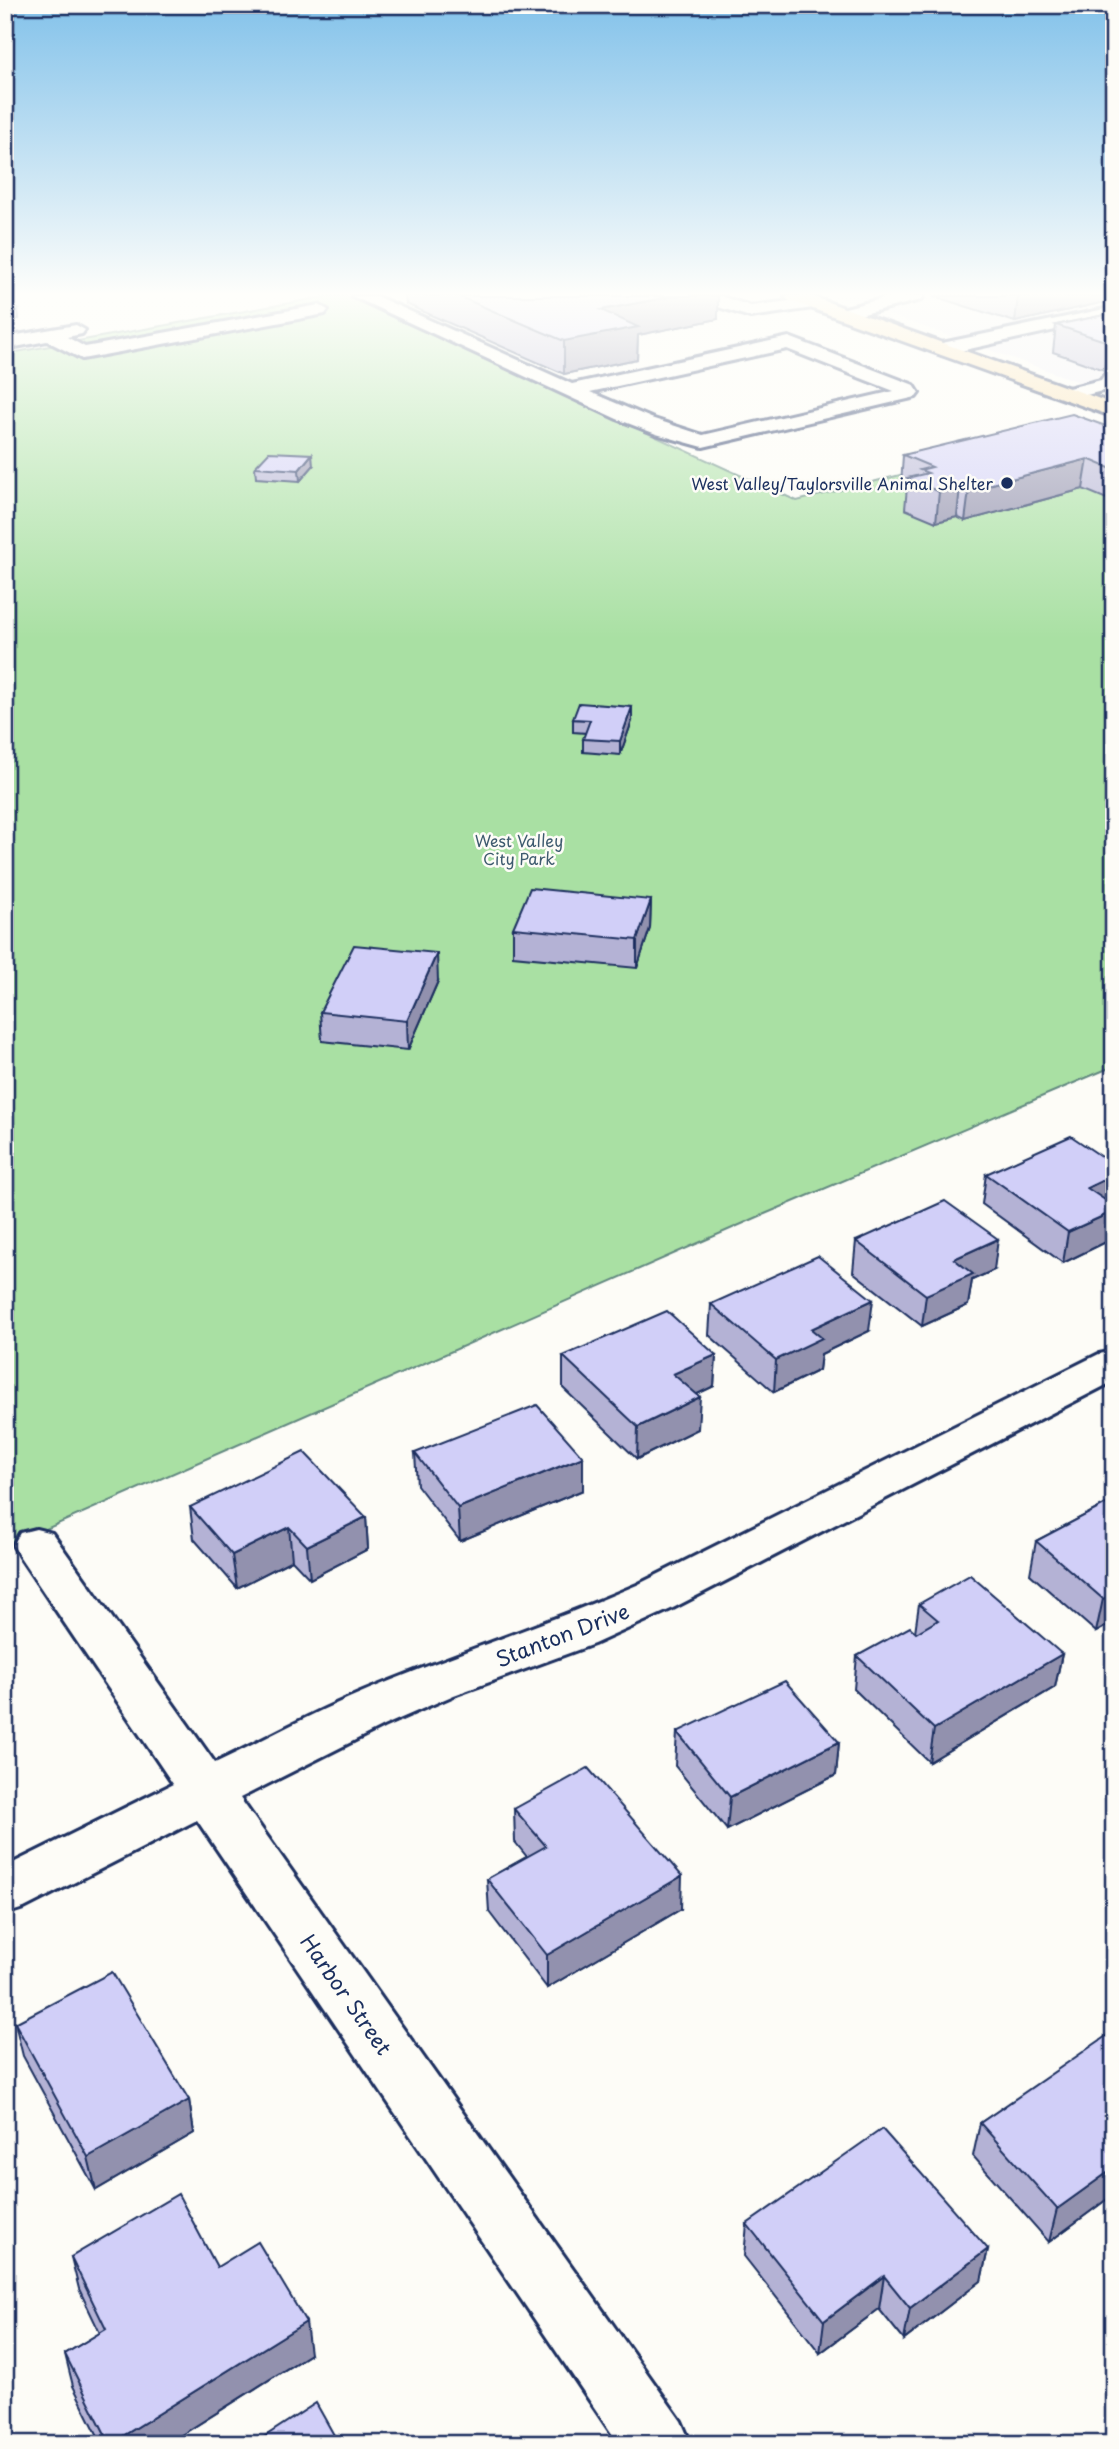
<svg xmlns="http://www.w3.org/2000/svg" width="1119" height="2449" font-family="'Playpen Sans',sans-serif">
<rect width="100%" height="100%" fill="#fdfcf7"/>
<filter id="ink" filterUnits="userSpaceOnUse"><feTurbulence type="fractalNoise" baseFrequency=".0143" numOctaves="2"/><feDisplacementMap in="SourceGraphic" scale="14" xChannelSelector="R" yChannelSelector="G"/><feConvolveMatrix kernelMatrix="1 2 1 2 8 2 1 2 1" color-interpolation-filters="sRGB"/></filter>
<g filter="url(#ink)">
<path fill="#f0eef7" d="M 836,296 L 1114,296 L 1114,394 L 992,351 Z"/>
<path fill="#a9e0a3" stroke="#628880" stroke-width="2" d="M 329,296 L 346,296 L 797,501 L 1099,425 L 1114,431 L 1114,1066 L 760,1216 L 5,1547 L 5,354 Z"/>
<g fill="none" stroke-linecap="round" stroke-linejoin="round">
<g stroke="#1b2f5e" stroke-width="6">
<g id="minor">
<path d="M 352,296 L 376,296 L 572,384 L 789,337 L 914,385 L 919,393 L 916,397 L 703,447 L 656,434 L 617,419 ZM 787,349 L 894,391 L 703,435 L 651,418 L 590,392 Z"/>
<path d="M 693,296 L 720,296 L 751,306 L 813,298 L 822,303 L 813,308 L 750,317 L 696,300 Z"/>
<path d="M 893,296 L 924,296 L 921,300 L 843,319 L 834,314 L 837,310 Z"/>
<path d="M 319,305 L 328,310 L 325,314 L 82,359 L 47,341 L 5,349 L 5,337 L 76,325 L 85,330 L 82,334 L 67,337 L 85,347 Z"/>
<path d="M 1114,307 L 1114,317 L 942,355 L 933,349 L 942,343 Z"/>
<path d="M 1114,369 L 1114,388 L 1067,400 L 1057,394 L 1060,390 L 1101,380 L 1107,371 Z"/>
<path d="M 1114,1351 L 1114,1381 L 671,1609 L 594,1644 L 454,1695 L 383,1726 L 240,1798 L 681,2421 L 691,2444 L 619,2444 L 197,1820 L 24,1908 L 5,1914 L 5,1867 L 173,1784 L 20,1557 L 13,1545 L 20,1533 L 36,1529 L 52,1533 L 215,1763 C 260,1742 304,1717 349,1698 C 444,1657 543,1626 637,1585 L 1099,1354 Z"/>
</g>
</g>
<g stroke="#1b2f5e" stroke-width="6">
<path id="major" d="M 785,296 L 811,296 L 1114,404 L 1114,417 L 788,300 Z"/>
</g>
<use href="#minor" fill="#fdfcf7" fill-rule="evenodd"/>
<use href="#major" fill="#f9deab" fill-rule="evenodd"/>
</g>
<g fill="#b4b2d5" stroke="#1b2f5e" stroke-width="2">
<path d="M 405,296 L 718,296 L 718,319 L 638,335 L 637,359 L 564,374 L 406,304 Z"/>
<path d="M 933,296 L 1114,296 L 1114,300 L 1015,322 Z"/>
<path d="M 1114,313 L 1114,367 L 1104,370 L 1053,352 L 1056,325 Z"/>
<path d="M 1114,429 L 1114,502 L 1083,489 L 965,521 L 957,517 L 936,522 L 905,509 L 907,487 L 901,485 L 903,455 Z"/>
<path d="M 313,466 L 300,481 L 256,478 L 255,467 Z"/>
<path d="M 573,719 L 632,721 L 620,755 L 583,752 L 583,739 L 586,733 L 573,732 Z"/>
<path d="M 651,900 L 650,928 L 637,968 L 513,956 L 513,928 Z"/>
<path d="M 438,981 L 408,1050 L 322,1041 L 320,1012 Z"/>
<path d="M 1114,1143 L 1114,1157 L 1111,1156 Z"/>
<path d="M 986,1174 L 1111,1204 L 1114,1206 L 1114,1231 L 1112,1239 L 1063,1263 L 982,1204 Z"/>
<path d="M 856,1241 L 994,1270 L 972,1280 L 968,1305 L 922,1326 L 853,1272 Z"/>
<path d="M 711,1304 L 869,1331 L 821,1354 L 819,1370 L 774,1392 L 709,1335 Z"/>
<path d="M 716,1355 L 714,1386 L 697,1394 L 698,1429 L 637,1459 L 563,1388 L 563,1356 Z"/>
<path d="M 415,1453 L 583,1457 L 583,1490 L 460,1541 L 417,1485 Z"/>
<path d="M 1114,1500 L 1114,1622 L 1096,1632 L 1030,1574 L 1036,1541 Z"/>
<path d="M 190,1507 L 366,1517 L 368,1549 L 310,1579 L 292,1560 L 237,1588 L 194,1539 Z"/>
<path d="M 919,1604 L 1062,1654 L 1055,1687 L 929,1762 L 854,1689 L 857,1656 L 915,1632 Z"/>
<path d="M 677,1732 L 839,1742 L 836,1775 L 727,1830 L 675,1766 Z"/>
<path d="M 514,1809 L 681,1909 L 547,1988 L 489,1912 L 487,1879 L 527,1857 L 515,1842 Z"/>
<path d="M 15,2023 L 189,2100 L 194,2133 L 96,2190 L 23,2056 Z"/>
<path d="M 1114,2034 L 1114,2194 L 1049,2242 L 973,2156 L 980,2123 Z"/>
<path d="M 747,2224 L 988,2249 L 981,2281 L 904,2340 L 879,2309 L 820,2353 L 744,2256 Z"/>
<path d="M 71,2257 L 217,2267 L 310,2354 L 167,2444 L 102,2444 L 73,2386 L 65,2354 L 100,2333 L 79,2289 Z"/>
</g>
<g fill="#9291ae" stroke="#1b2f5e" stroke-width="2">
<path d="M 674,296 L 718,296 L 718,319 L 638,335 L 637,359 L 564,374 L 564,341 L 601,310 Z"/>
<path d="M 1018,296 L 1114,296 L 1114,300 L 1015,322 Z"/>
<path d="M 18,309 L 19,319 L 5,321 L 5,311 Z"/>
<path d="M 1114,341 L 1114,367 L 1104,370 L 1108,342 Z"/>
<path d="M 312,454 L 313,466 L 300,481 L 299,470 Z"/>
<path d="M 1088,459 L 1083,489 L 965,521 L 969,490 Z"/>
<path d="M 960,486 L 957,517 L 936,522 L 939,492 Z"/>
<path d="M 632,707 L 632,721 L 620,755 L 620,741 Z"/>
<path d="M 651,900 L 650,928 L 637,968 L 637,940 Z"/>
<path d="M 437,953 L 438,981 L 408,1050 L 407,1021 Z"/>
<path d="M 1114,1175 L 1114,1203 L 1082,1218 L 1087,1188 Z"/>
<path d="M 1114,1211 L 1114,1231 L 1112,1239 L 1063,1263 L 1068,1232 Z"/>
<path d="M 998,1239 L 994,1270 L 972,1280 L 968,1305 L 922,1326 L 926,1295 L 954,1259 Z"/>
<path d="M 873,1300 L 869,1331 L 821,1354 L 819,1370 L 774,1392 L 776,1360 L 811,1329 Z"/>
<path d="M 716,1355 L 714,1386 L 672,1406 L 673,1374 Z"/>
<path d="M 700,1397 L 698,1429 L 637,1459 L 638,1427 Z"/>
<path d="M 583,1457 L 583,1490 L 460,1541 L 458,1508 Z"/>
<path d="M 366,1517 L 368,1549 L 310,1579 L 307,1546 Z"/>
<path d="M 289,1527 L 292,1560 L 237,1588 L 232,1555 Z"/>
<path d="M 1114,1593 L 1114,1622 L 1096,1632 L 1103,1599 Z"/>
<path d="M 1062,1654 L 1055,1687 L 929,1762 L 934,1729 Z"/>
<path d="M 839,1742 L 836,1775 L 727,1830 L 730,1797 Z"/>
<path d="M 682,1876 L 681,1909 L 547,1988 L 547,1955 Z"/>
<path d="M 189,2100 L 194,2133 L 96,2190 L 88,2157 Z"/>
<path d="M 1114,2168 L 1114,2194 L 1049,2242 L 1057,2209 Z"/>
<path d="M 988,2249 L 981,2281 L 904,2340 L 910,2308 Z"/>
<path d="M 884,2276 L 879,2309 L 820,2353 L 824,2321 Z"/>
<path d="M 306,2322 L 310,2354 L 167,2444 L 110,2444 Z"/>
</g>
<g fill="#d1cff8" stroke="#1b2f5e" stroke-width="2">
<path d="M 458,296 L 674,296 L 601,310 L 638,327 L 564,341 Z"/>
<path d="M 5,303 L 18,309 L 5,311 Z"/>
<path d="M 1114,313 L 1114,341 L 1108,342 L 1056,325 Z"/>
<path d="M 1072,414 L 1114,429 L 1114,470 L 1088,459 L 969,490 L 960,486 L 939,492 L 907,478 L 928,473 L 920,470 L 932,467 L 903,455 Z"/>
<path d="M 269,452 L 312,454 L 299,470 L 255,467 Z"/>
<path d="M 579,703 L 632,707 L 620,741 L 583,739 L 590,720 L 573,719 Z"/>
<path d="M 530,888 L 651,900 L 637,940 L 513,928 Z"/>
<path d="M 354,945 L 437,953 L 407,1021 L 320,1012 Z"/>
<path d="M 1071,1136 L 1114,1165 L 1114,1175 L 1087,1188 L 1114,1206 L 1114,1211 L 1068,1232 L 986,1174 Z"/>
<path d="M 945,1201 L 998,1239 L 954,1259 L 973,1274 L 926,1295 L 856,1241 Z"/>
<path d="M 818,1256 L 873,1300 L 811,1329 L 822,1338 L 776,1360 L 711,1304 Z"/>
<path d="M 667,1311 L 716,1355 L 673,1374 L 700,1397 L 638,1427 L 563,1356 Z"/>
<path d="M 537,1405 L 583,1457 L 458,1508 L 415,1453 Z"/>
<path d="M 304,1452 L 366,1517 L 307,1546 L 289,1527 L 232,1555 L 190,1507 Z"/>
<path d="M 1114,1500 L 1114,1593 L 1103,1599 L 1036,1541 Z"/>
<path d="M 970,1575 L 1062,1654 L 934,1729 L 857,1656 L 910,1627 L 916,1633 L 938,1620 L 919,1604 Z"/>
<path d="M 785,1681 L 839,1742 L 730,1797 L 677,1732 Z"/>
<path d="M 588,1768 L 682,1876 L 547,1955 L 487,1879 L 546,1846 L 514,1809 Z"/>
<path d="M 112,1972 L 189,2100 L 88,2157 L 15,2023 Z"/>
<path d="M 1112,2032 L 1114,2034 L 1114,2168 L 1057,2209 L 980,2123 Z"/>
<path d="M 882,2129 L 988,2249 L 910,2308 L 884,2276 L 824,2321 L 747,2224 Z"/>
<path d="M 178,2194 L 217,2267 L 258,2242 L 306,2322 L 110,2444 L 65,2354 L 106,2329 L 71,2257 Z"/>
<path d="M 316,2403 L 339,2444 L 253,2444 Z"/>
</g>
</g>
<linearGradient id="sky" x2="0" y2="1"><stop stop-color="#83c2ea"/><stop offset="0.46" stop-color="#fefefb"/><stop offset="1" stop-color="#fefefb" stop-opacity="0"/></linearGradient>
<rect width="1119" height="639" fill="url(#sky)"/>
<circle fill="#1b2f5e" stroke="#fdfcf7" stroke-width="2.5" cx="1007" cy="483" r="7"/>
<g text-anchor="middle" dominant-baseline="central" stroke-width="5" stroke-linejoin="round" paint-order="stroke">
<g font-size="16" fill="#1b2f5e" stroke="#fdfcf7" text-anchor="end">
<text x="993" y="483">West Valley/Taylorsville Animal Shelter</text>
</g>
<g font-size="16" fill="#3e5b6f" stroke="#fdfcf7">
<text x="519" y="840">West Valley<tspan x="519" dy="18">City Park</tspan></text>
</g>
<g font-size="21" fill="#1b2f5e" stroke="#fdfcf7">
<text transform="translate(562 1634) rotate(-21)">Stanton Drive</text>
<text transform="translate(347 1994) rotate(55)">Harbor Street</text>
</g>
</g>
<rect width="1119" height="2449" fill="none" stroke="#fdfcf7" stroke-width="28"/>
<rect x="14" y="14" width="1091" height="2421" fill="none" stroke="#1b2f5e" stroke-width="2.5" filter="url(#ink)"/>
</svg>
